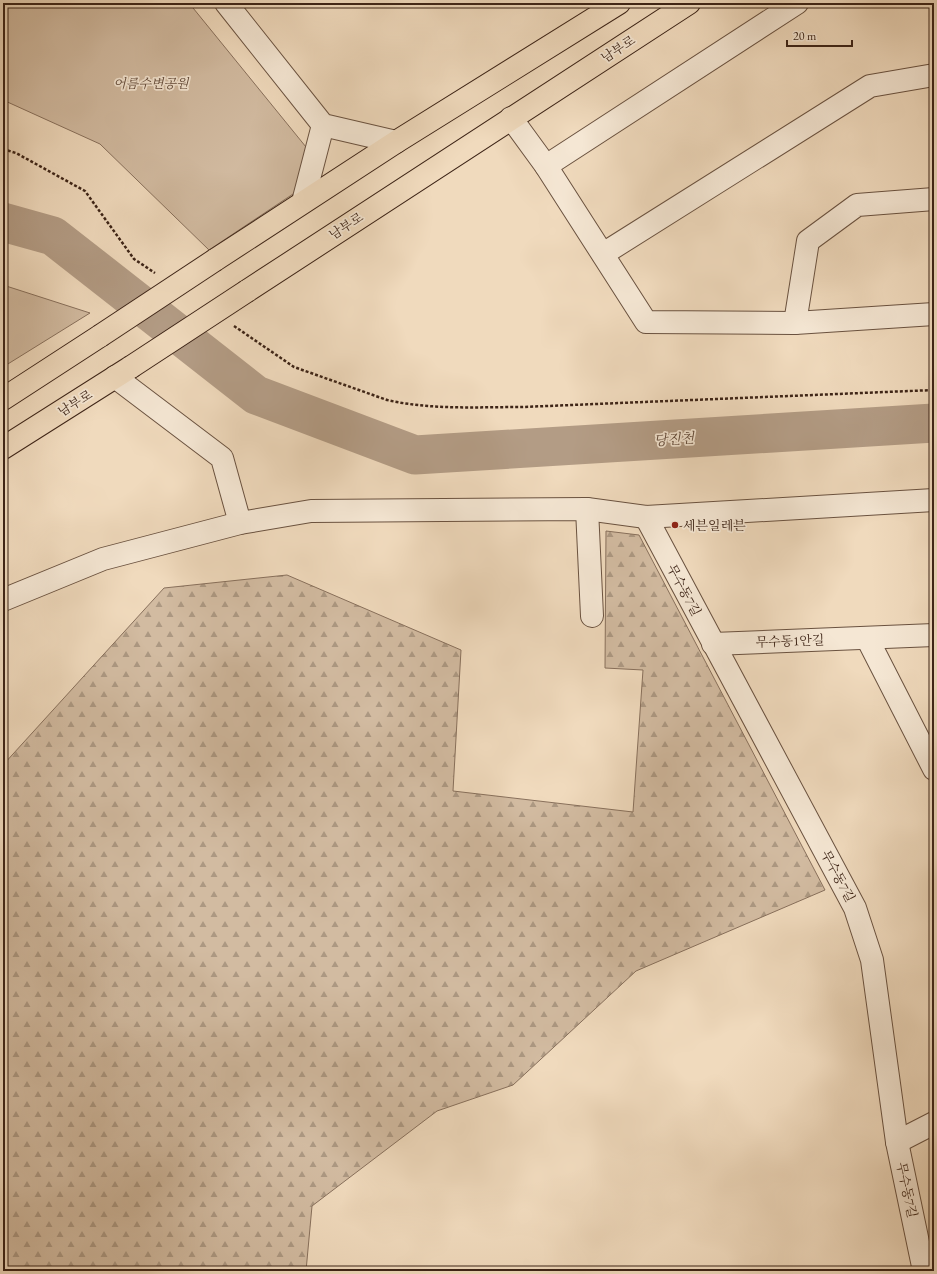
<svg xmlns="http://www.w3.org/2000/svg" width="937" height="1274" font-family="'EB Garamond','Noto Serif KR',serif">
<defs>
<pattern id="forest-firs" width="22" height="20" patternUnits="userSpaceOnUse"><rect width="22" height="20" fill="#d2bba1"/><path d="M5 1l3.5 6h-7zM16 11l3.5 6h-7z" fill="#ac9882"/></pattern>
</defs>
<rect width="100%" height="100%" fill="#f0dabd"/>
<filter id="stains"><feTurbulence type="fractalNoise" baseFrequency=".005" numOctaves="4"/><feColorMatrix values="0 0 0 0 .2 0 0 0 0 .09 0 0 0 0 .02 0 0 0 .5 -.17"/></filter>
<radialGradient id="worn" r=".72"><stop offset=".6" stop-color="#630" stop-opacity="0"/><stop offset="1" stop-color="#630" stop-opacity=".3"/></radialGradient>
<g fill="#d2bba1" stroke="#88705c">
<path d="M 3,3 L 189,3 L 306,147 L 296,192 L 209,250 L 100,144 L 3,100 Z"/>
<path d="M 3,285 L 90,313 L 3,367 Z"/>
</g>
<path fill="url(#forest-firs)" stroke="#88705c" d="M 606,531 L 639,535 L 825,890 L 636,971 L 513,1085 L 437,1111 L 312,1206 L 306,1271 L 3,1271 L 3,765 L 164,588 L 287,575 L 461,650 L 453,791 L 633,812 L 643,670 L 605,668 Z"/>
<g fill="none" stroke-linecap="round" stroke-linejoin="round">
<path stroke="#b39c85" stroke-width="39" d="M 3,222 L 53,236 L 256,395 L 415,455 L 934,423"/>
<g stroke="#6a5240" stroke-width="24">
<g id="minor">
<path d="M 226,3 L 323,125 L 396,142"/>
<path d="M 511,118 L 546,166 L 646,322 L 795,323 L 934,314"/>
<path d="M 546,166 L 797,3"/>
<path d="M 303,202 L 323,125"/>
<path d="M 603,254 L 870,86 L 934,75"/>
<path d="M 795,323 L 808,241 L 857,205 L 934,199"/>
<path d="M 115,377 L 222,458 L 240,523"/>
<path d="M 587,509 L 592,616"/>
<path d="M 646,517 L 855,908 L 872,960 L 897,1142 L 924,1271"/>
<path d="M 3,600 L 103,559 L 240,523 L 311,511 L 587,509 L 646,517 L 934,500"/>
<path d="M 867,638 L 934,769"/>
<path d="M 713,644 L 934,635"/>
<path d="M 897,1142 L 934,1123"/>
</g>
</g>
<g stroke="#3d2417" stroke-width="24">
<g id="major">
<path d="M 215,260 L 396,142 L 619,3"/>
<path d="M 247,291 L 689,3"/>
<path d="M 3,399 L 100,336"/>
<path d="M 3,448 L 131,367"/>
</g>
</g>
<g stroke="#3d2417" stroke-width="2.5" stroke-dasharray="3 2" stroke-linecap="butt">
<path d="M 3,149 L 16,153 L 85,191 L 134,259 L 155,273"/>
<path d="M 234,326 L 294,367 L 387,400 C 431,410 478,407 523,407 L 934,390"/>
</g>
<use href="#minor" stroke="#f5e7d4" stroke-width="22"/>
<use href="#major" stroke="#f0dabd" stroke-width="22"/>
<g stroke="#3d2417" stroke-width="24" stroke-linecap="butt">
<g id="major-bridge">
<path d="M 100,336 L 215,260"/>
<path d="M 131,367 L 247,291"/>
</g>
</g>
<use href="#major-bridge" stroke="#f0dabd" stroke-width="22"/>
</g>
<circle fill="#8f2418" stroke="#f5e7d4" stroke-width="1.5" cx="675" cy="525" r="4"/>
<g text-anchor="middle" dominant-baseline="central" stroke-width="3.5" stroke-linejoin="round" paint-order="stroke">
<g font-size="13" fill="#3d2417" stroke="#f5e7d4">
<text transform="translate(618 49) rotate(-33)">남부로</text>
<text transform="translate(346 226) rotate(-33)">남부로</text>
<text transform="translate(75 403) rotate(-32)">남부로</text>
<text transform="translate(684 590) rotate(62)">무수동7길</text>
<text transform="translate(790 641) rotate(-2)">무수동1안길</text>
<text transform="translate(838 876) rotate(62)">무수동7길</text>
<text transform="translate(907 1190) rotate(78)">무수동7길</text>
</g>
<g font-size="13" font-style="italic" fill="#624a3a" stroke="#f5e7d4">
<text x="151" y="83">어름수변공원</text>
</g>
<g font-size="13" fill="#3d2417" stroke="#f5e7d4" text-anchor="start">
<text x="683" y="525">세븐일레븐</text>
</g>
<g font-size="14" font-style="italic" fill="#604838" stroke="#f5e7d4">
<text transform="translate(674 439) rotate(-4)">당진천</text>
</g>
</g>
<rect width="937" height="1274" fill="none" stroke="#f0dabd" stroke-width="16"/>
<rect x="4" y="4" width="929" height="1266" fill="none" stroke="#3d2417" stroke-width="2"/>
<rect x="8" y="8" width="921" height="1258" fill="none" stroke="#3d2417"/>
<path d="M787 40v6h65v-6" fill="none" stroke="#3d2417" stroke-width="2"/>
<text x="793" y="40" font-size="12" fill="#3d2417" stroke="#f5e7d4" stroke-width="3" paint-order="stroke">20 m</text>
<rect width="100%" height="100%" filter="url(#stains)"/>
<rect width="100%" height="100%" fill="url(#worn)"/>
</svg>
